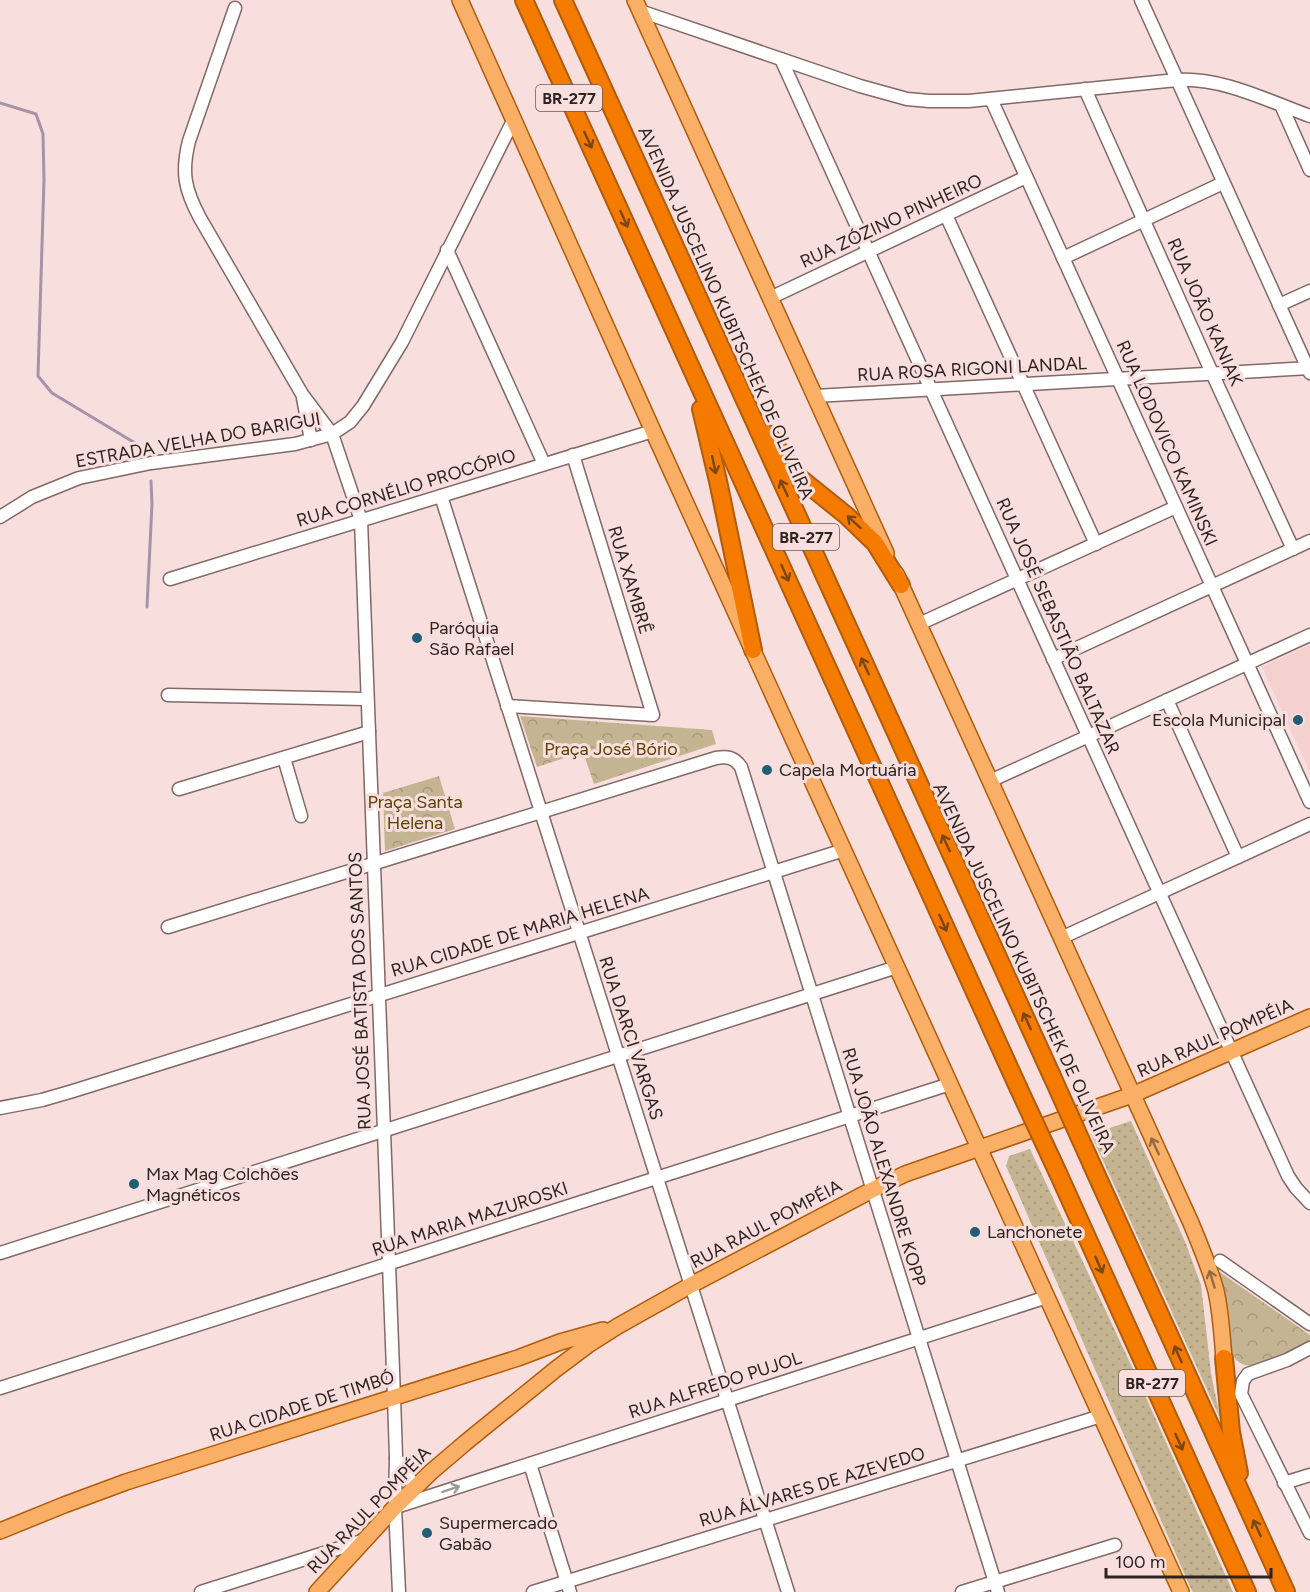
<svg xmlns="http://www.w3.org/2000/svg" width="1310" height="1592" font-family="Figtree,sans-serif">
<defs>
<pattern id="grass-dots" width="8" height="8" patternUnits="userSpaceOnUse" patternTransform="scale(1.5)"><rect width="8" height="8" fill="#c5b491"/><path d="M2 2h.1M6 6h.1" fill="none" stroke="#a99a7d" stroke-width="1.8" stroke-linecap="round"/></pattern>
<pattern id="forest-crowns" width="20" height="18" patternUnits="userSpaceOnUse" patternTransform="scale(1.5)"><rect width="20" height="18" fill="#c5b491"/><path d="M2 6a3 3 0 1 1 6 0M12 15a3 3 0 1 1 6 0" fill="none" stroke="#a99a7d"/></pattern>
</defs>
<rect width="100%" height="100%" fill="#f8dedc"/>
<path fill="#f4d1cf" d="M 1310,645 L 1310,772 L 1262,667 Z"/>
<g fill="url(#grass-dots)">
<path d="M 1131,1121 L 1186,1244 L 1201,1285 L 1211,1373 L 1220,1418 L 1091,1134 Z"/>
<path d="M 1030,1149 L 1140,1384 L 1233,1592 L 1193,1592 L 1192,1591 L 1006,1166 L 1009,1156 Z"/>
</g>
<g fill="url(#forest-crowns)">
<path d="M 520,716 L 712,730 L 716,744 L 594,784 L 583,752 L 537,767 Z"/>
<path d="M 439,776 L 455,829 L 385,851 L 383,793 Z"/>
<path d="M 1217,1270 L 1310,1335 L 1310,1341 L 1279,1358 L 1250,1366 L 1242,1364 L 1236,1360 L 1229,1348 Z"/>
</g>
<path fill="#c5b491" d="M 638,736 L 646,763 L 597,777 L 589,749 Z"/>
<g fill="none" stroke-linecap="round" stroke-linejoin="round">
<g stroke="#a692a9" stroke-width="3">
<path d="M 0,103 L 36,114 L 43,134 L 44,180 L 38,376 L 52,393 L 135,443 L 143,452"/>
<path d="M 147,607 L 152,504 L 151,481"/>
</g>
<g stroke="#806967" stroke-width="15">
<g id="minor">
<path d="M 1141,0 L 1310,373"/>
<path d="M 235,8 L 189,141 C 181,173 185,190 200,218 L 302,394 L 332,434 L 361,520 L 394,1397 L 396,1457 L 395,1507 L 399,1592"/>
<path d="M 640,11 L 860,86 L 907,99 L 929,101 L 969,101 L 1177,80 C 1222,77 1268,101 1310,116"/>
<path d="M 781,59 L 1288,1176 L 1296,1188 L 1310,1203"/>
<path d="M 1085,89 L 1212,373 L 1293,549"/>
<path d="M 991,99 L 1310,802"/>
<path d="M 1281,105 L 1310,170"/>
<path d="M 946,215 L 1096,544"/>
<path d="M 447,250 L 544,464"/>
<path d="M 1063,258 L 1223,183"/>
<path d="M 770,298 L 1026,177"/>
<path d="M 1279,305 L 1310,291"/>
<path d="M 815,396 L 1310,368"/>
<path d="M 303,398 L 311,440"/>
<path d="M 441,496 L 788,1592"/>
<path d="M 0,517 L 32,497 L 79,478 L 151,463 L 295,444 L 332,434 L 350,422 L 363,406 L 402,342 L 514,119"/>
<path d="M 170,579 L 653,431"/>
<path d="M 919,624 L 1176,507"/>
<path d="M 1053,659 L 1310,541"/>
<path d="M 168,695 L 367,699"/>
<path d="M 1167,700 L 1238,857"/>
<path d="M 507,706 L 653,715 L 573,455"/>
<path d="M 284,758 L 301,816"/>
<path d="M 990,781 L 1310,635"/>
<path d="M 179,789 L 369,732"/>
<path d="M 168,927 L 716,758 C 727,756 734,757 741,767 L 998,1592"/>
<path d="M 1061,938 L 1310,824"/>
<path d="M 0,1108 L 42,1100 L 73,1091 L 844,850"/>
<path d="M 0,1253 L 897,967"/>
<path d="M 1220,1261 L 1310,1324"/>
<path d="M 1310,1348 L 1287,1360 L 1248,1374 L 1243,1381 L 1241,1394 L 1310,1533"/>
<path d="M 0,1388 L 950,1084"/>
<path d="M 396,1458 L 415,1487"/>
<path d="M 530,1464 L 570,1592"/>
<path d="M 1284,1483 L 1310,1475"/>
<path d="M 396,1507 L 1047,1297"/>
<path d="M 201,1592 L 365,1540"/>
<path d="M 533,1592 L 1101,1416"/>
<path d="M 962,1592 L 1115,1545"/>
</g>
</g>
<g stroke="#af5c0c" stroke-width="18">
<g id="major">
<path d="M 460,0 L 653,431 L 1181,1592"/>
<path d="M 635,0 L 886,553"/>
<path d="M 896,574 L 1191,1223 C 1200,1245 1210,1268 1216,1291 C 1221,1313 1222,1336 1224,1358"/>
<path d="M 0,1531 L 64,1505 L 126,1482 L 518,1358 L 560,1342 L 603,1330"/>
<path d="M 317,1592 L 395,1507 L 431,1472 L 465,1443 L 556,1369 L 588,1345 L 618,1326 L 691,1285 L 872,1190 L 905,1174 L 1132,1095 L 1310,1017"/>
</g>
</g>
<g stroke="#af5c0c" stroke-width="20">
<g id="highway">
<path d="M 524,0 L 1018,1087"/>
<path d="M 563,0 L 1051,1074"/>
<path d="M 701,409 L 718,481 L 753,650"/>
<path d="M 768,434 L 795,474 L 847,516 L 875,543 L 901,585"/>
<path d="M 1092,1165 L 1286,1592"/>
<path d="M 1058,1173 L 1247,1592"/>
<path d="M 1224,1358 L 1231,1432 L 1239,1473"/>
</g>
</g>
<use href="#minor" stroke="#fff" stroke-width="12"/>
<use href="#major" stroke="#f9b066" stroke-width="15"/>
<use href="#highway" stroke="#f57b00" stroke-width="16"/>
<g stroke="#af5c0c" stroke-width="20" stroke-linecap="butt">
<g id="highway-bridge">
<path d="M 1051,1074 L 1092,1165"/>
<path d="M 1018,1087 L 1058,1173"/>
</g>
</g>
<use href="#highway-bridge" stroke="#f57b00" stroke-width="16"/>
</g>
<defs><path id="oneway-shaft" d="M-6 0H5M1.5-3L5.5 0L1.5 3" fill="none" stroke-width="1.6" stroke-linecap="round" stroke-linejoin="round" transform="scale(1.5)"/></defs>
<g stroke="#7c4614">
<use href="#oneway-shaft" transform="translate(588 140) rotate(65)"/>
<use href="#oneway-shaft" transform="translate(624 219) rotate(66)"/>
<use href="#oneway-shaft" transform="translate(714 465) rotate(78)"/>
<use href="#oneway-shaft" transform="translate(784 488) rotate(-115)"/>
<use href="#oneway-shaft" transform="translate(854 522) rotate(-138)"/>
<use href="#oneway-shaft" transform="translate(785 573) rotate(66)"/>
<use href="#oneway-shaft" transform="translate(865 666) rotate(-115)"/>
<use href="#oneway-shaft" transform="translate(946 843) rotate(-115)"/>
<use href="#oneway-shaft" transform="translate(943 923) rotate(66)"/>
<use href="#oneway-shaft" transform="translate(1027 1021) rotate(-115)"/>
<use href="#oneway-shaft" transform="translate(1099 1265) rotate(66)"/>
<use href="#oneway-shaft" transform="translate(1178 1354) rotate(-114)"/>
<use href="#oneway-shaft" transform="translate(1179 1442) rotate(66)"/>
<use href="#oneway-shaft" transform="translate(1257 1528) rotate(-115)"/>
</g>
<g stroke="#926a44">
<use href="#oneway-shaft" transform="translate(1155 1146) rotate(-115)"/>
<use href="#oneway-shaft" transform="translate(1212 1279) rotate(-107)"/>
</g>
<use stroke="#a09c9c" href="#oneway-shaft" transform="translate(451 1489) rotate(-18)"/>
<g fill="#1f5f74" stroke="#f8dedc" stroke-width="2">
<circle cx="417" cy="638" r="6"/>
<circle cx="1298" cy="720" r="6"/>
<circle cx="767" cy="770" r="6"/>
<circle cx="134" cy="1184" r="6"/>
<circle cx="975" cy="1232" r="6"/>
<circle cx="427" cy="1533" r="6"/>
</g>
<g text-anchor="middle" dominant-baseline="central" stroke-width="6" stroke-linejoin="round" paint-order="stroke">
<g fill="#f8dedc" stroke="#695b5a" stroke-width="1.5">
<rect x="536" y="85" width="66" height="26" rx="4.5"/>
<rect x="773" y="524" width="66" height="26" rx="4.5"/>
<rect x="1119" y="1370" width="66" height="26" rx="4.5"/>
</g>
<g font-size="16" font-weight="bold" fill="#2c2322">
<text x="569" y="98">BR-277</text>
<text x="806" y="537">BR-277</text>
<text x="1152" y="1383">BR-277</text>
</g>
<g font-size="18" fill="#2c2322" stroke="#f8dedc">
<text transform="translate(891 221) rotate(-25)">RUA ZÓZINO PINHEIRO</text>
<text transform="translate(1205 312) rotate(66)">RUA JOÃO KANIAK</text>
<text transform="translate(726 313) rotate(66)">AVENIDA JUSCELINO KUBITSCHEK DE OLIVEIRA</text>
<text transform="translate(972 369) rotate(-3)">RUA ROSA RIGONI LANDAL</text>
<text transform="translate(198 440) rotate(-10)">ESTRADA VELHA DO BARIGUI</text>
<text transform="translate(1167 443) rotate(66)">RUA LODOVICO KAMINSKI</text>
<text transform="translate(406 488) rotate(-17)">RUA CORNÉLIO PROCÓPIO</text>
<text transform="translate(630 580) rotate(73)">RUA XAMBRÊ</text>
<text transform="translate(1058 626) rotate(66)">RUA JOSÉ SEBASTIÃO BALTAZAR</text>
<text transform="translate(520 932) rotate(-17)">RUA CIDADE DE MARIA HELENA</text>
<text transform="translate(1024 968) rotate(65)">AVENIDA JUSCELINO KUBITSCHEK DE OLIVEIRA</text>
<text transform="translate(360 991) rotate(-92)">RUA JOSÉ BATISTA DOS SANTOS</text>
<text transform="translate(631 1038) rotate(72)">RUA DARCI VARGAS</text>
<text transform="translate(1215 1038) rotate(-24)">RUA RAUL POMPÉIA</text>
<text transform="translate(884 1167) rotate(73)">RUA JOÃO ALEXANDRE KOPP</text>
<text transform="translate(470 1219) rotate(-18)">RUA MARIA MAZUROSKI</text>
<text transform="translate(766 1224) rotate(-28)">RUA RAUL POMPÉIA</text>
<text transform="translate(715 1385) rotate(-18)">RUA ALFREDO PUJOL</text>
<text transform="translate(302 1406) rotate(-18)">RUA CIDADE DE TIMBÓ</text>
<text transform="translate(812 1487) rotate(-17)">RUA ÁLVARES DE AZEVEDO</text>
<text transform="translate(369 1510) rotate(-46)">RUA RAUL POMPÉIA</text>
</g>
<g font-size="18" fill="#2c2322" stroke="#f8dedc" text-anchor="start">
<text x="429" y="628">Paróquia<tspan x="429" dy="21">São Rafael</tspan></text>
<text x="1286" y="720" text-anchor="end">Escola Municipal</text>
<text x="779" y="770">Capela Mortuária</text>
<text x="146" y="1174">Max Mag Colchões<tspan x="146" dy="21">Magnéticos</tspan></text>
<text x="987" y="1232">Lanchonete</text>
<text x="439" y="1523">Supermercado<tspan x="439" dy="21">Gabão</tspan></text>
</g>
<g font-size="18" fill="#5b4200" stroke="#f8dedc">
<text x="611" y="749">Praça José Bório</text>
<text x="415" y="802">Praça Santa<tspan x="415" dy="21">Helena</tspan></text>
</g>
</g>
<path d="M1106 1568v9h165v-9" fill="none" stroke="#2c2322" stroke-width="3"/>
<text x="1115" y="1568" font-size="18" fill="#2c2322" stroke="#f8dedc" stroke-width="4.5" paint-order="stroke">100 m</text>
</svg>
